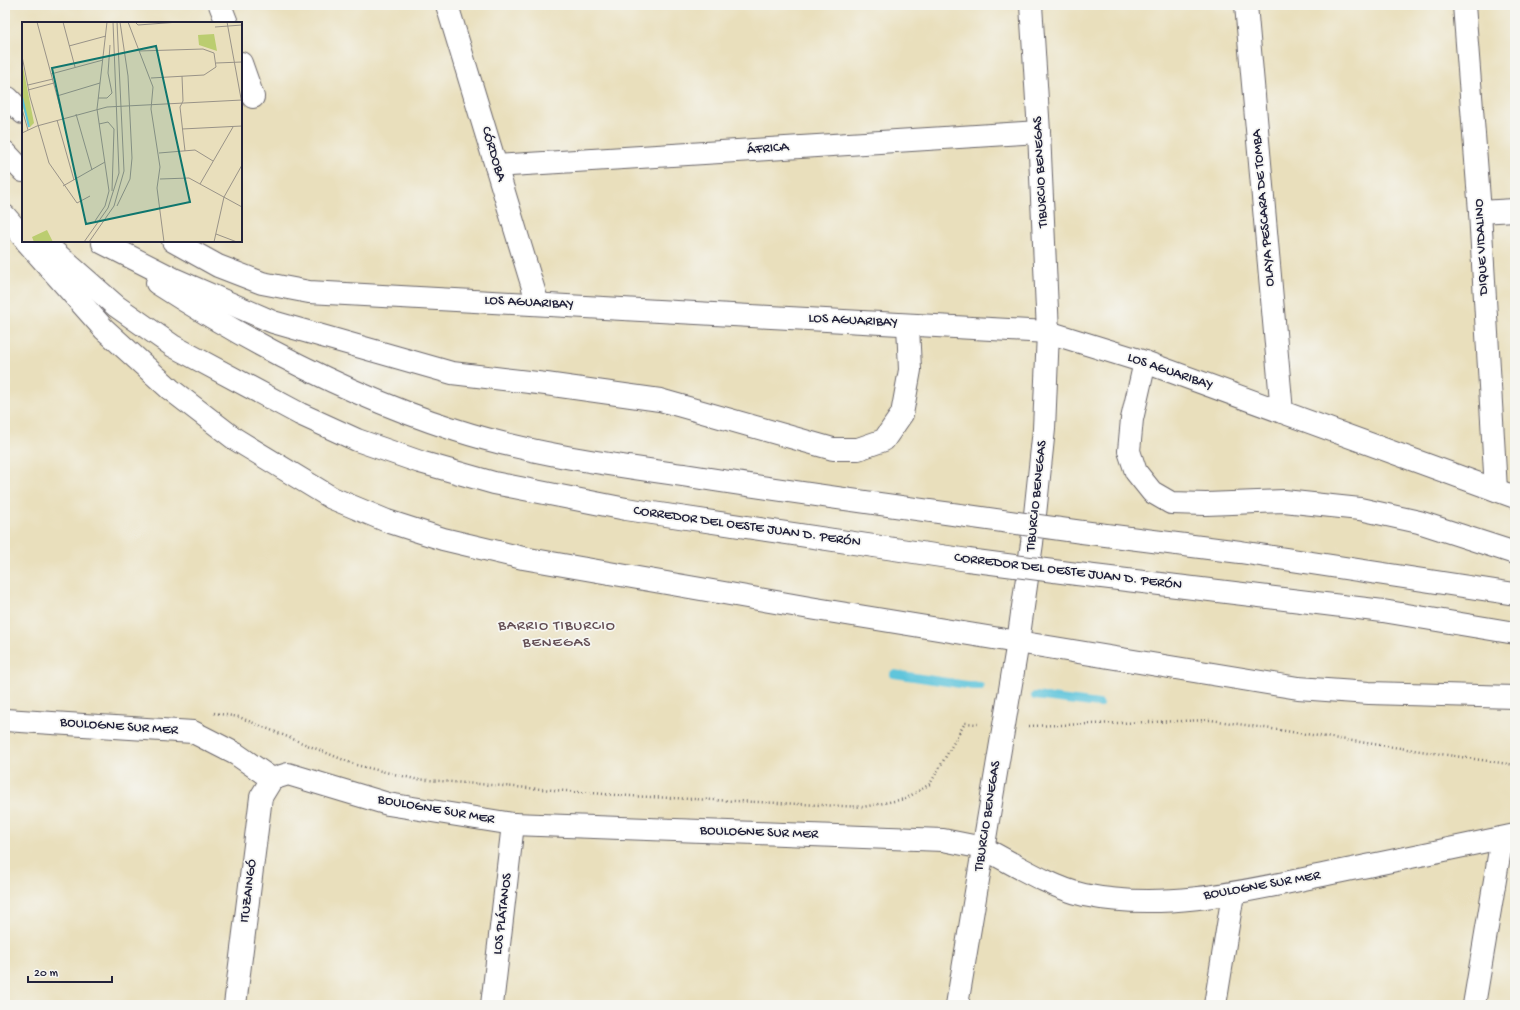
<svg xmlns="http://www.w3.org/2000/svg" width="1520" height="1010" font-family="'Gochi Hand',sans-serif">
<rect width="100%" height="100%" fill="#f6f6f2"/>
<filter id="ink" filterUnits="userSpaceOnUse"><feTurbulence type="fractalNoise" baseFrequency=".025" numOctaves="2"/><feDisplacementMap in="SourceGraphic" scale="8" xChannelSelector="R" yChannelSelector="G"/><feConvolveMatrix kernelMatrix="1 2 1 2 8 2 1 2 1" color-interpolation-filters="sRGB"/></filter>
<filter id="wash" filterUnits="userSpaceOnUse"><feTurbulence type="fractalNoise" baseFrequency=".012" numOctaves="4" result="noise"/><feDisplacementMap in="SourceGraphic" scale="16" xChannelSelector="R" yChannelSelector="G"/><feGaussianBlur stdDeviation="0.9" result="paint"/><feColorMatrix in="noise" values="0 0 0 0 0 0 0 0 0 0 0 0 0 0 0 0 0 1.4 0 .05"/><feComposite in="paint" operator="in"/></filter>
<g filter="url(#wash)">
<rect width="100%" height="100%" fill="#e9dfbc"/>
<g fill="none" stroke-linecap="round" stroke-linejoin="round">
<g stroke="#5ec5db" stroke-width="8">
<path d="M 894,674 L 980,687"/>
<path d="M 1035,696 L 1099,704"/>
</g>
</g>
</g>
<g filter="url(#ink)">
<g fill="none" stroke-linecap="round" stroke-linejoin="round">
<g stroke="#686468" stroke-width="24">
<g id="street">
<path d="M 220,5 L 227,23"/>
<path d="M 447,5 L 538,304"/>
<path d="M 1246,5 L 1282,412"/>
<path d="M 1464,5 L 1480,212 L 1496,490"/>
<path d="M 241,63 L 253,97"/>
<path d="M 8,98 L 23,113"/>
<path d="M 496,166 L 1039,132"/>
<path d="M 1480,212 L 1515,210"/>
<path d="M 173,241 L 218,266 L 262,283 L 309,292 L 1048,332 L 1145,362 L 1515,497"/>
<path d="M 5,720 L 193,732 L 236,754 L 272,779"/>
<path d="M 983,848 C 1012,863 1052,888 1084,895 C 1167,912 1251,890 1332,873 C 1393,861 1454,848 1515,835"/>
<path d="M 492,1005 L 513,824"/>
<path d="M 1215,1005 L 1233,894"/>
<path d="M 1474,1005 L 1502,838"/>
</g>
</g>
<g stroke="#686468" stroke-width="24">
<g id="secondary">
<path d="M 235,1005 L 261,797 L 272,779 L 288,774 L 388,804 L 513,824 L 943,840 L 983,848"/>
<path d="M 957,1005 L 1018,642 L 1032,543 L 1044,429 L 1048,332 L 1039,132 L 1031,5"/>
</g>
</g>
<g stroke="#686468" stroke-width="24">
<g id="highway">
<path d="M 5,152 L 23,171"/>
<path d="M 5,216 L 23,237"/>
<path d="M 26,241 L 104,329 L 170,389 L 235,439 L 332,498 L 387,521 L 443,539 L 523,558 L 810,608 L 1298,688 L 1369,693 L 1515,697"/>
<path d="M 42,241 L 116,306 L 173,346 L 300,414 L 357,440 L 420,462 L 494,483 L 626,509 L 968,560"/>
<path d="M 103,243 L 174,279 L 273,322 L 452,373 L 546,384 L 660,400 L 833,449 L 858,449 L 884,440 L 902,414 L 910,370 L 908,325"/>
<path d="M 157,283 C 251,344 350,396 456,430 C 530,454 607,464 683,475 C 778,490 872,503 967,516"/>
<path d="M 1145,362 L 1132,419 L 1129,451 L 1136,472 L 1152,492 L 1171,503 L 1206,504 L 1284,501 L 1360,509 L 1419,522 L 1515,553"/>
<path d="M 1082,532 L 1240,552 L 1515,594"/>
<path d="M 1077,574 L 1383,611 L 1515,633"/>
</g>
</g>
<g stroke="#686468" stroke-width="2.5" stroke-dasharray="1 3" stroke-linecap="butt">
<path d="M 214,713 L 239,717 L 356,765 L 415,779 L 629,796 L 863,807 L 905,799 L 930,784 L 965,723 L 978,724"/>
<path d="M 1029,726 L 1211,720 L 1515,765"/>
</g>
<use href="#street" stroke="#fff" stroke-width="22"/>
<use href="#secondary" stroke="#fff" stroke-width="22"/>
<use href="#highway" stroke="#fff" stroke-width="22"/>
<g stroke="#686468" stroke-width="24" stroke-linecap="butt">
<g id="highway-bridge">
<path d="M 967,516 L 1082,532"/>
<path d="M 968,560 L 1077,574"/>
</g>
</g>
<use href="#highway-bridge" stroke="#fff" stroke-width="22"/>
</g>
</g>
<g text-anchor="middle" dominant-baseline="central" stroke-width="3.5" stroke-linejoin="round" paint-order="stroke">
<g font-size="14" fill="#22223b" stroke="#f6f6f2">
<text transform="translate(768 149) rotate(-4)">ÁFRICA</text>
<text transform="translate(493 154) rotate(73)">CÓRDOBA</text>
<text transform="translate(1041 172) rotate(-93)">TIBURCIO BENEGAS</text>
<text transform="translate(1264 208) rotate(-95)">OLAYA PESCARA DE TOMBA</text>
<text transform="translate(1482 247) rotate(-93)">DIQUE VIDALINO</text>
<text transform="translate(529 303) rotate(3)">LOS AGUARIBAY</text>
<text transform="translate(853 321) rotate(3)">LOS AGUARIBAY</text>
<text transform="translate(1170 372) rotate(19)">LOS AGUARIBAY</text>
<text transform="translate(1037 496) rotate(-84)">TIBURCIO BENEGAS</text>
<text transform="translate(747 527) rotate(8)">CORREDOR DEL OESTE JUAN D. PERÓN</text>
<text transform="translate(1068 572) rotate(7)">CORREDOR DEL OESTE JUAN D. PERÓN</text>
<text transform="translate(119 727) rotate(4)">BOULOGNE SUR MER</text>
<text transform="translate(436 810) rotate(10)">BOULOGNE SUR MER</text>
<text transform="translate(988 816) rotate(-81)">TIBURCIO BENEGAS</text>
<text transform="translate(759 833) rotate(2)">BOULOGNE SUR MER</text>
<text transform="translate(1262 886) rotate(-10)">BOULOGNE SUR MER</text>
<text transform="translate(249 891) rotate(-83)">ITUZAINGÓ</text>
<text transform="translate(503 914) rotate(-83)">LOS PLÁTANOS</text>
</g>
<g font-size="15" letter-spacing="1" fill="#644f55" stroke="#f6f6f2">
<text x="557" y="626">BARRIO TIBURCIO<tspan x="557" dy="17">BENEGAS</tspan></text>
</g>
</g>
<g transform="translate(22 22)">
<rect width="220" height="220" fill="#e9dfbc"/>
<path d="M 192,12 L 195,29 L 177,23 L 176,13 ZM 0,40 L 12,101 L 8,105 L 0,83 ZM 25,208 L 31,220 L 12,220 L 10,215 Z" fill="#bbcd70"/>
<path fill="none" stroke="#5ec5db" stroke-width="2" d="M 0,75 L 7,105"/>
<path fill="none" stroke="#999388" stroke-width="1" d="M 15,0 L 41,96M 41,0 L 53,45M 106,0 L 131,65 L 129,87 L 138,145 L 135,166 L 142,220M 113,0 L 116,3 L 157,0M 205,0 L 220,82M 193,5 L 220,3M 47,24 L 84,14M 117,29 L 181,27 L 192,31 L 194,45 L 182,53 L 129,56M 0,34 L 8,75 L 27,141 L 55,181 L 68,174M 194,41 L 220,40M 29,52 L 81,38M 160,54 L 161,79 L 158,85 L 163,129M 6,63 L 31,57M 6,68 L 32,61M 35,74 L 78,61M 76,76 L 85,76 L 90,71 L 86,51 L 88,23M 0,87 L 6,108M 54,92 L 70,148M 35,98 L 52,158M 77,102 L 86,100 L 92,107 L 90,169M 160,107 L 220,104M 0,111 L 15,104 L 85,85 L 220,78M 137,131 L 173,128 L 191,139M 138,157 L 167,156 L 220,185M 178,162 L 211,105M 41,164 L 83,140M 95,184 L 108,157 L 110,136 L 106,54 L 98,0M 73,199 L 83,184 L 87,169 L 75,87 L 85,0M 194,212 L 215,220M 62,220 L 86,186 L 97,151 L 91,0M 67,220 L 92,184 L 102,149 L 95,0M 192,220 L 202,175 L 220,143"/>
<path fill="#0f766e" fill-opacity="0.15" stroke="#0f766e" stroke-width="2" d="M 134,24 L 168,180 L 64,202 L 30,46 Z"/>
<rect width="220" height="220" fill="none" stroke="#22223b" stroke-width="2"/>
</g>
<rect width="1520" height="1010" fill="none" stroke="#f6f6f2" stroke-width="20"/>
<path d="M28 976v6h84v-6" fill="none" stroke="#22223b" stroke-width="2"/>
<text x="34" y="976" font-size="12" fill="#22223b" stroke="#f6f6f2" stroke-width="3" paint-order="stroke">20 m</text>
</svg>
